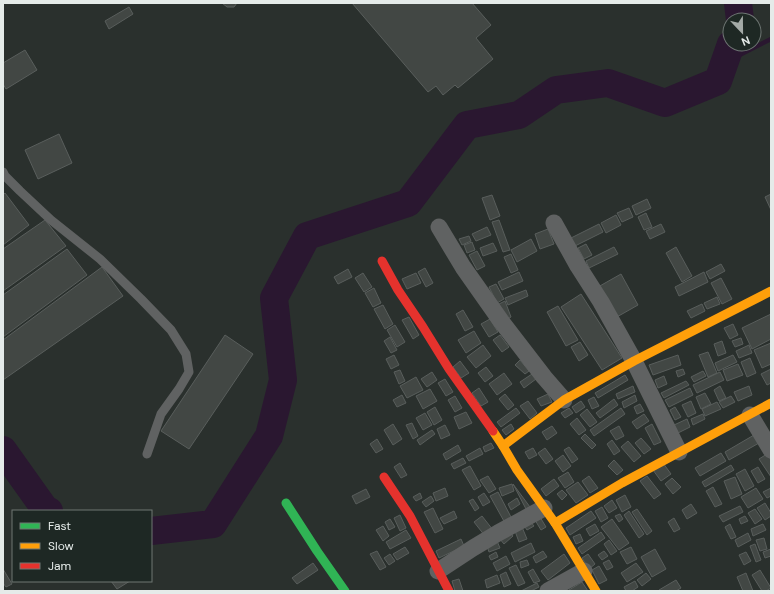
<svg xmlns="http://www.w3.org/2000/svg" width="774" height="594" font-family="'DM Sans',sans-serif">
<rect width="100%" height="100%" fill="#2a302d"/>
<g fill="none" stroke-linecap="round" stroke-linejoin="round">
<path stroke="#2a1730" stroke-width="4.5" d="M 724,63 L 771,39"/>
<g stroke="#2a1730" stroke-width="28">
<path d="M 738,3 L 740,20"/>
<path d="M 3,450 L 45,509 L 49,511"/>
<path d="M 151,531 L 213,524 L 269,436 L 283,380 L 274,298 L 307,236 L 408,203 L 467,125 L 519,115 L 556,90 L 608,83 L 665,103 L 718,81 L 731,44"/>
</g>
</g>
<g fill="#424744" stroke="#595e5c">
<path d="M 222,3 L 237,3 L 234,7 L 227,7 Z"/>
<path d="M 352,3 L 472,3 L 491,25 L 476,38 L 493,59 L 458,88 L 455,85 L 443,95 L 436,86 L 428,92 Z"/>
<path d="M 129,7 L 133,14 L 109,29 L 105,21 Z"/>
<path d="M 25,50 L 37,70 L 6,89 L 3,84 L 3,63 Z"/>
<path d="M 59,134 L 72,163 L 38,179 L 25,150 Z"/>
<path d="M 5,193 L 29,225 L 3,245 L 3,195 Z"/>
<path d="M 771,194 L 771,210 L 765,197 Z"/>
<path d="M 492,195 L 500,216 L 490,220 L 482,198 Z"/>
<path d="M 647,199 L 651,208 L 636,215 L 632,206 Z"/>
<path d="M 629,208 L 633,217 L 622,222 L 617,213 Z"/>
<path d="M 646,213 L 652,227 L 644,230 L 638,217 Z"/>
<path d="M 616,215 L 621,225 L 606,233 L 601,223 Z"/>
<path d="M 45,220 L 66,246 L 3,291 L 3,249 Z"/>
<path d="M 499,220 L 510,250 L 503,252 L 492,222 Z"/>
<path d="M 599,224 L 603,232 L 573,247 L 569,239 Z"/>
<path d="M 661,224 L 665,232 L 650,239 L 646,231 Z"/>
<path d="M 487,227 L 491,235 L 476,241 L 472,234 Z"/>
<path d="M 548,229 L 554,244 L 540,249 L 535,234 Z"/>
<path d="M 469,236 L 471,241 L 462,245 L 459,239 Z"/>
<path d="M 531,239 L 537,251 L 517,262 L 511,250 Z"/>
<path d="M 472,242 L 475,250 L 467,253 L 464,245 Z"/>
<path d="M 493,243 L 497,251 L 483,256 L 480,248 Z"/>
<path d="M 586,244 L 592,255 L 584,259 L 578,248 Z"/>
<path d="M 614,247 L 618,254 L 589,268 L 586,261 Z"/>
<path d="M 676,247 L 692,276 L 682,282 L 666,253 Z"/>
<path d="M 67,249 L 87,275 L 3,337 L 3,295 Z"/>
<path d="M 477,251 L 485,266 L 477,270 L 469,255 Z"/>
<path d="M 511,254 L 518,270 L 511,273 L 504,257 Z"/>
<path d="M 721,264 L 725,271 L 710,279 L 706,272 Z"/>
<path d="M 102,267 L 123,296 L 3,380 L 3,340 Z"/>
<path d="M 425,268 L 433,283 L 426,287 L 418,272 Z"/>
<path d="M 348,269 L 352,277 L 338,284 L 334,277 Z"/>
<path d="M 519,272 L 523,281 L 502,290 L 498,282 Z"/>
<path d="M 704,272 L 708,282 L 679,296 L 675,287 Z"/>
<path d="M 363,273 L 372,287 L 364,292 L 355,278 Z"/>
<path d="M 416,273 L 421,283 L 407,289 L 402,279 Z"/>
<path d="M 621,274 L 638,305 L 615,318 L 598,287 Z"/>
<path d="M 721,278 L 732,299 L 722,304 L 711,283 Z"/>
<path d="M 496,284 L 504,299 L 497,303 L 489,287 Z"/>
<path d="M 374,288 L 381,303 L 373,307 L 365,293 Z"/>
<path d="M 526,290 L 528,296 L 508,305 L 505,298 Z"/>
<path d="M 581,294 L 622,358 L 602,370 L 561,307 Z"/>
<path d="M 717,297 L 720,304 L 707,309 L 704,303 Z"/>
<path d="M 505,301 L 511,317 L 506,320 L 499,304 Z"/>
<path d="M 702,304 L 705,311 L 691,318 L 687,311 Z"/>
<path d="M 383,305 L 393,324 L 385,329 L 374,309 Z"/>
<path d="M 558,306 L 578,340 L 566,346 L 547,312 Z"/>
<path d="M 463,310 L 473,327 L 465,331 L 456,314 Z"/>
<path d="M 771,314 L 771,339 L 752,349 L 742,328 Z"/>
<path d="M 409,317 L 419,335 L 413,339 L 402,320 Z"/>
<path d="M 490,319 L 498,332 L 489,337 L 481,324 Z"/>
<path d="M 733,324 L 738,335 L 730,339 L 724,328 Z"/>
<path d="M 395,325 L 405,342 L 397,347 L 387,330 Z"/>
<path d="M 474,331 L 481,343 L 466,353 L 458,340 Z"/>
<path d="M 225,335 L 253,354 L 189,449 L 161,431 Z"/>
<path d="M 500,335 L 509,347 L 502,352 L 493,340 Z"/>
<path d="M 390,337 L 397,350 L 391,353 L 384,341 Z"/>
<path d="M 741,338 L 743,344 L 735,347 L 732,341 Z"/>
<path d="M 722,341 L 726,353 L 718,356 L 714,344 Z"/>
<path d="M 580,342 L 588,355 L 579,361 L 571,347 Z"/>
<path d="M 771,343 L 771,364 L 762,368 L 754,350 Z"/>
<path d="M 483,345 L 491,356 L 476,368 L 467,357 Z"/>
<path d="M 749,345 L 752,353 L 739,358 L 736,351 Z"/>
<path d="M 708,352 L 717,373 L 708,377 L 699,355 Z"/>
<path d="M 394,355 L 399,365 L 391,369 L 386,359 Z"/>
<path d="M 678,355 L 681,365 L 653,375 L 649,365 Z"/>
<path d="M 733,355 L 737,362 L 718,371 L 715,363 Z"/>
<path d="M 750,358 L 756,373 L 747,377 L 741,362 Z"/>
<path d="M 520,360 L 529,371 L 525,374 L 515,365 Z"/>
<path d="M 460,361 L 469,373 L 461,378 L 453,367 Z"/>
<path d="M 738,364 L 743,375 L 727,381 L 723,370 Z"/>
<path d="M 486,367 L 493,376 L 485,382 L 478,373 Z"/>
<path d="M 683,369 L 685,374 L 678,377 L 676,371 Z"/>
<path d="M 771,369 L 771,383 L 767,385 L 761,374 Z"/>
<path d="M 400,370 L 405,381 L 399,384 L 394,372 Z"/>
<path d="M 703,371 L 706,376 L 694,382 L 691,377 Z"/>
<path d="M 432,372 L 437,380 L 427,387 L 421,379 Z"/>
<path d="M 720,372 L 724,380 L 697,393 L 693,385 Z"/>
<path d="M 504,373 L 512,384 L 497,395 L 489,384 Z"/>
<path d="M 532,374 L 536,379 L 524,388 L 520,382 Z"/>
<path d="M 625,375 L 628,380 L 598,398 L 595,393 Z"/>
<path d="M 664,376 L 667,384 L 658,388 L 655,380 Z"/>
<path d="M 416,377 L 423,390 L 407,398 L 400,386 Z"/>
<path d="M 445,379 L 453,392 L 446,396 L 438,383 Z"/>
<path d="M 686,381 L 689,385 L 664,398 L 661,393 Z"/>
<path d="M 633,386 L 635,392 L 618,399 L 616,394 Z"/>
<path d="M 720,386 L 726,398 L 719,401 L 714,390 Z"/>
<path d="M 749,386 L 752,395 L 738,401 L 734,392 Z"/>
<path d="M 479,388 L 488,402 L 481,406 L 472,393 Z"/>
<path d="M 690,388 L 693,395 L 669,407 L 665,400 Z"/>
<path d="M 430,389 L 437,401 L 423,409 L 416,396 Z"/>
<path d="M 705,393 L 711,404 L 701,409 L 696,397 Z"/>
<path d="M 505,394 L 514,405 L 508,410 L 499,399 Z"/>
<path d="M 548,394 L 552,402 L 541,406 L 537,399 Z"/>
<path d="M 402,395 L 406,403 L 397,407 L 393,400 Z"/>
<path d="M 635,395 L 637,401 L 624,408 L 622,402 Z"/>
<path d="M 455,396 L 462,408 L 455,412 L 448,400 Z"/>
<path d="M 731,396 L 735,402 L 723,408 L 719,402 Z"/>
<path d="M 594,397 L 599,406 L 592,409 L 588,400 Z"/>
<path d="M 614,399 L 618,405 L 600,418 L 596,413 Z"/>
<path d="M 528,401 L 537,413 L 530,419 L 520,406 Z"/>
<path d="M 581,401 L 585,407 L 576,413 L 572,407 Z"/>
<path d="M 691,401 L 696,413 L 688,417 L 682,405 Z"/>
<path d="M 717,402 L 721,409 L 705,416 L 702,409 Z"/>
<path d="M 640,404 L 644,411 L 637,414 L 634,407 Z"/>
<path d="M 435,407 L 442,420 L 434,425 L 427,412 Z"/>
<path d="M 675,407 L 681,417 L 675,420 L 670,410 Z"/>
<path d="M 516,408 L 520,413 L 501,427 L 497,422 Z"/>
<path d="M 569,408 L 573,413 L 565,418 L 561,413 Z"/>
<path d="M 621,408 L 625,414 L 594,436 L 590,430 Z"/>
<path d="M 587,409 L 597,422 L 590,427 L 580,415 Z"/>
<path d="M 466,412 L 472,423 L 459,429 L 454,417 Z"/>
<path d="M 425,413 L 432,425 L 423,430 L 416,418 Z"/>
<path d="M 644,414 L 649,421 L 637,429 L 632,422 Z"/>
<path d="M 703,414 L 705,419 L 693,425 L 691,419 Z"/>
<path d="M 577,418 L 586,430 L 579,435 L 570,424 Z"/>
<path d="M 687,419 L 690,427 L 678,433 L 674,425 Z"/>
<path d="M 412,423 L 418,436 L 413,439 L 406,425 Z"/>
<path d="M 393,424 L 402,439 L 393,445 L 384,430 Z"/>
<path d="M 511,424 L 514,429 L 506,435 L 502,430 Z"/>
<path d="M 652,424 L 661,442 L 654,445 L 645,428 Z"/>
<path d="M 445,425 L 450,435 L 441,439 L 437,429 Z"/>
<path d="M 552,426 L 557,433 L 547,440 L 542,432 Z"/>
<path d="M 619,426 L 624,436 L 616,440 L 610,431 Z"/>
<path d="M 432,430 L 435,434 L 420,445 L 417,440 Z"/>
<path d="M 585,434 L 596,445 L 592,449 L 581,438 Z"/>
<path d="M 754,435 L 759,443 L 729,460 L 725,452 Z"/>
<path d="M 641,438 L 651,449 L 644,454 L 635,443 Z"/>
<path d="M 377,439 L 383,449 L 376,453 L 370,444 Z"/>
<path d="M 612,440 L 620,451 L 614,455 L 607,444 Z"/>
<path d="M 628,441 L 641,456 L 634,462 L 621,447 Z"/>
<path d="M 491,443 L 494,448 L 485,452 L 483,447 Z"/>
<path d="M 458,445 L 461,451 L 446,460 L 443,454 Z"/>
<path d="M 569,447 L 578,459 L 572,463 L 564,450 Z"/>
<path d="M 480,448 L 483,454 L 469,461 L 466,456 Z"/>
<path d="M 533,448 L 537,455 L 529,459 L 525,452 Z"/>
<path d="M 545,448 L 553,459 L 546,464 L 538,453 Z"/>
<path d="M 721,453 L 726,461 L 700,476 L 695,468 Z"/>
<path d="M 767,454 L 771,460 L 771,477 L 759,459 Z"/>
<path d="M 563,455 L 571,466 L 563,472 L 555,461 Z"/>
<path d="M 463,458 L 466,463 L 454,469 L 451,464 Z"/>
<path d="M 614,460 L 623,470 L 617,475 L 608,466 Z"/>
<path d="M 400,463 L 407,475 L 401,478 L 394,467 Z"/>
<path d="M 663,463 L 671,474 L 661,481 L 653,470 Z"/>
<path d="M 731,465 L 734,470 L 705,487 L 702,482 Z"/>
<path d="M 470,466 L 481,486 L 474,490 L 462,470 Z"/>
<path d="M 758,467 L 765,479 L 758,483 L 751,471 Z"/>
<path d="M 745,469 L 754,486 L 745,491 L 736,474 Z"/>
<path d="M 568,472 L 574,482 L 565,488 L 558,478 Z"/>
<path d="M 488,476 L 496,489 L 489,493 L 480,480 Z"/>
<path d="M 589,476 L 598,488 L 590,493 L 582,481 Z"/>
<path d="M 647,476 L 661,494 L 654,499 L 640,481 Z"/>
<path d="M 735,477 L 742,494 L 731,499 L 724,481 Z"/>
<path d="M 672,478 L 681,487 L 673,494 L 665,484 Z"/>
<path d="M 554,479 L 559,486 L 546,496 L 541,489 Z"/>
<path d="M 578,482 L 588,495 L 576,503 L 566,490 Z"/>
<path d="M 512,484 L 514,491 L 502,496 L 499,488 Z"/>
<path d="M 513,484 L 530,507 L 526,509 Z"/>
<path d="M 713,487 L 722,504 L 715,507 L 706,491 Z"/>
<path d="M 445,488 L 448,496 L 436,501 L 433,493 Z"/>
<path d="M 756,488 L 763,499 L 748,508 L 741,497 Z"/>
<path d="M 771,488 L 771,496 L 767,498 L 763,492 Z"/>
<path d="M 366,489 L 370,497 L 356,504 L 352,496 Z"/>
<path d="M 562,490 L 567,495 L 562,500 L 557,494 Z"/>
<path d="M 498,492 L 512,519 L 505,523 L 490,496 Z"/>
<path d="M 420,493 L 422,498 L 416,501 L 413,497 Z"/>
<path d="M 484,493 L 490,502 L 483,506 L 478,497 Z"/>
<path d="M 625,495 L 631,507 L 622,512 L 616,500 Z"/>
<path d="M 431,496 L 434,501 L 426,507 L 422,502 Z"/>
<path d="M 517,498 L 520,504 L 511,510 L 508,504 Z"/>
<path d="M 473,499 L 479,508 L 475,511 L 469,501 Z"/>
<path d="M 612,500 L 617,508 L 609,513 L 604,506 Z"/>
<path d="M 765,503 L 771,513 L 771,516 L 765,520 L 757,508 Z"/>
<path d="M 691,504 L 697,513 L 687,519 L 682,510 Z"/>
<path d="M 740,506 L 743,512 L 723,522 L 719,516 Z"/>
<path d="M 602,507 L 608,518 L 601,522 L 595,511 Z"/>
<path d="M 433,508 L 443,529 L 435,533 L 424,512 Z"/>
<path d="M 637,509 L 652,531 L 647,535 L 632,512 Z"/>
<path d="M 755,509 L 762,519 L 755,524 L 748,513 Z"/>
<path d="M 454,511 L 457,518 L 444,524 L 440,518 Z"/>
<path d="M 591,511 L 596,518 L 570,535 L 566,528 Z"/>
<path d="M 629,511 L 644,534 L 639,538 L 624,515 Z"/>
<path d="M 620,514 L 623,519 L 619,522 L 615,516 Z"/>
<path d="M 400,515 L 406,528 L 400,531 L 394,518 Z"/>
<path d="M 482,516 L 493,530 L 485,536 L 474,522 Z"/>
<path d="M 745,516 L 748,521 L 741,524 L 739,519 Z"/>
<path d="M 540,517 L 546,527 L 541,530 L 535,520 Z"/>
<path d="M 674,518 L 680,529 L 674,532 L 668,522 Z"/>
<path d="M 390,519 L 395,527 L 389,530 L 385,522 Z"/>
<path d="M 612,519 L 629,543 L 619,550 L 601,527 Z"/>
<path d="M 530,521 L 534,526 L 527,530 L 523,524 Z"/>
<path d="M 595,524 L 599,531 L 590,536 L 586,529 Z"/>
<path d="M 730,524 L 736,537 L 731,539 L 725,527 Z"/>
<path d="M 763,524 L 766,530 L 753,536 L 751,529 Z"/>
<path d="M 383,526 L 389,536 L 383,541 L 376,530 Z"/>
<path d="M 522,527 L 527,539 L 519,542 L 515,531 Z"/>
<path d="M 406,530 L 411,538 L 390,549 L 386,542 Z"/>
<path d="M 509,531 L 513,536 L 504,544 L 499,538 Z"/>
<path d="M 601,532 L 605,538 L 582,554 L 578,548 Z"/>
<path d="M 748,533 L 751,540 L 738,547 L 735,540 Z"/>
<path d="M 580,534 L 583,541 L 576,544 L 573,537 Z"/>
<path d="M 764,538 L 767,549 L 760,551 L 756,540 Z"/>
<path d="M 461,539 L 464,546 L 439,558 L 436,551 Z"/>
<path d="M 609,540 L 617,551 L 611,555 L 604,544 Z"/>
<path d="M 497,541 L 500,548 L 489,552 L 487,546 Z"/>
<path d="M 531,543 L 535,552 L 515,562 L 511,553 Z"/>
<path d="M 755,544 L 761,560 L 756,562 L 750,546 Z"/>
<path d="M 405,547 L 409,553 L 397,560 L 393,554 Z"/>
<path d="M 631,547 L 637,559 L 627,564 L 620,552 Z"/>
<path d="M 655,549 L 666,569 L 652,577 L 641,557 Z"/>
<path d="M 771,549 L 771,556 L 765,558 L 763,552 Z"/>
<path d="M 377,551 L 386,567 L 380,570 L 370,554 Z"/>
<path d="M 543,551 L 547,557 L 536,563 L 533,557 Z"/>
<path d="M 604,551 L 608,556 L 602,560 L 598,555 Z"/>
<path d="M 496,552 L 498,557 L 491,560 L 489,556 Z"/>
<path d="M 746,552 L 751,561 L 744,565 L 739,555 Z"/>
<path d="M 390,554 L 395,561 L 389,565 L 384,558 Z"/>
<path d="M 564,554 L 570,563 L 548,580 L 541,571 Z"/>
<path d="M 588,554 L 595,564 L 589,569 L 582,558 Z"/>
<path d="M 506,556 L 510,564 L 497,571 L 493,563 Z"/>
<path d="M 527,560 L 529,565 L 521,568 L 520,562 Z"/>
<path d="M 609,560 L 613,567 L 607,570 L 603,563 Z"/>
<path d="M 313,563 L 318,570 L 297,584 L 292,578 Z"/>
<path d="M 636,563 L 643,572 L 627,582 L 621,573 Z"/>
<path d="M 516,565 L 525,583 L 518,586 L 509,568 Z"/>
<path d="M 599,566 L 607,580 L 599,584 L 592,570 Z"/>
<path d="M 3,569 L 12,584 L 6,587 L 3,583 Z"/>
<path d="M 533,569 L 540,581 L 534,583 L 528,572 Z"/>
<path d="M 760,570 L 771,588 L 766,591 L 762,591 L 752,575 Z"/>
<path d="M 506,572 L 511,584 L 504,587 L 500,575 Z"/>
<path d="M 646,573 L 651,579 L 642,586 L 637,580 Z"/>
<path d="M 746,573 L 753,591 L 743,591 L 737,577 Z"/>
<path d="M 497,575 L 500,583 L 487,588 L 485,580 Z"/>
<path d="M 459,579 L 463,591 L 455,591 L 452,581 Z"/>
<path d="M 676,580 L 681,588 L 676,591 L 660,591 L 659,590 Z"/>
<path d="M 111,581 L 130,581 L 117,589 Z"/>
<path d="M 635,581 L 638,587 L 632,591 L 626,591 L 624,587 Z"/>
<path d="M 582,582 L 588,591 L 569,591 L 569,590 Z"/>
<path d="M 537,583 L 539,587 L 531,591 L 521,591 Z"/>
</g>
<g fill="none" stroke-linecap="round" stroke-linejoin="round">
<path stroke="#606262" stroke-width="9" d="M 3,172 L 5,176 L 20,191 L 51,220 L 100,259 L 141,299 L 171,330 L 186,354 L 189,372 L 179,389 L 161,414 L 147,454"/>
<g stroke="#606262" stroke-width="17">
<path d="M 554,223 L 578,266 L 601,302 L 634,361 L 679,452"/>
<path d="M 439,227 L 463,267 L 501,321 L 544,377 L 564,400"/>
<path d="M 750,415 L 771,450"/>
<path d="M 438,571 L 473,548 L 498,533 L 544,508"/>
<path d="M 548,591 L 584,571"/>
</g>
<path stroke="#30b455" stroke-width="9" d="M 286,503 L 317,551 L 345,591"/>
<g stroke="#ff9f0a" stroke-width="9">
<path d="M 493,431 L 503,446 L 517,470 L 555,523 L 596,591"/>
<path d="M 503,446 L 564,400 L 634,361 L 771,291"/>
<path d="M 555,523 L 622,483 L 771,403"/>
</g>
<g stroke="#e5322d" stroke-width="9">
<path d="M 382,261 L 398,290 L 423,327 L 449,369 L 493,431"/>
<path d="M 384,477 L 410,516 L 449,591"/>
</g>
</g>
<rect width="774" height="594" fill="none" stroke="#e5ebe9" stroke-width="8"/>
<rect x="12" y="510" width="140" height="72" fill="#1e2824" stroke="#6e7673"/>
<rect x="20" y="523" width="20" height="6" fill="#30b455" stroke="#6e7673"/>
<text x="48" y="530" font-size="12" fill="#e5ebe9">Fast</text>
<rect x="20" y="543" width="20" height="6" fill="#ff9f0a" stroke="#6e7673"/>
<text x="48" y="550" font-size="12" fill="#e5ebe9">Slow</text>
<rect x="20" y="563" width="20" height="6" fill="#e5322d" stroke="#6e7673"/>
<text x="48" y="570" font-size="12" fill="#e5ebe9">Jam</text>
<g transform="translate(742 32) rotate(158)"><circle r="19" fill="#1e2824" stroke="#6e7673"/>
<path d="M0-3L7 15L0 10L-7 15Z" fill="#a4aaa7"/>
<text y="-6" font-size="11" font-weight="bold" text-anchor="middle" fill="#e5ebe9">N</text>
</g>
</svg>
